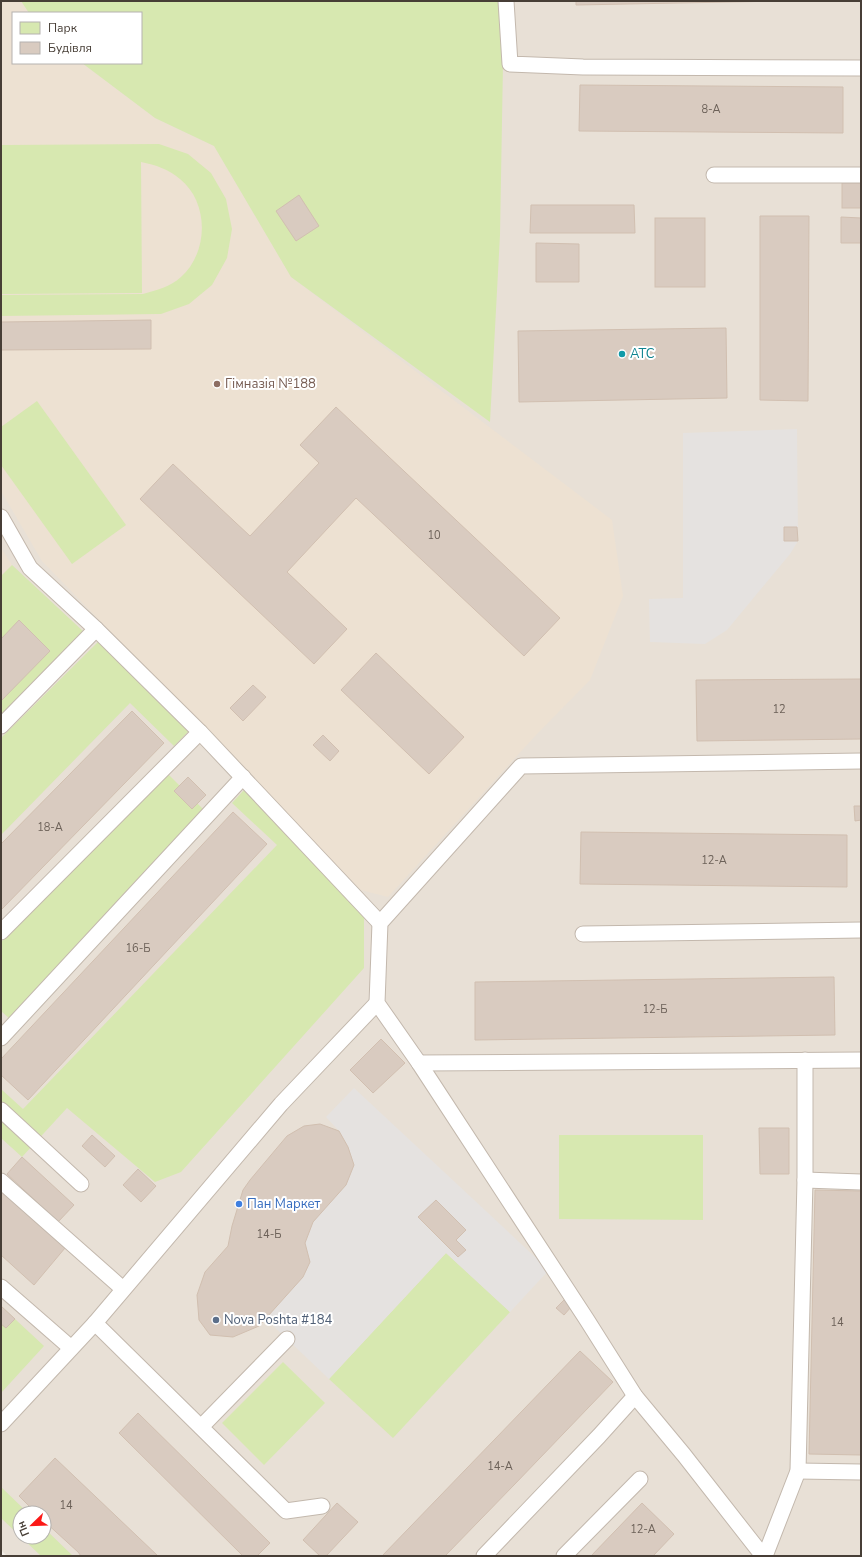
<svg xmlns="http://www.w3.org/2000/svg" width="862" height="1557" font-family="'Nunito Sans',sans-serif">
<rect width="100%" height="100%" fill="#f4efe8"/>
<path fill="#e8e0d6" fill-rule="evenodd" d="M 1,1 L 861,1 L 861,1556 L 7,1556 L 1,1550 ZM 13,13 L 141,13 L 141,63 L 13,63 ZM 20,1513 L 44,1513 L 44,1537 L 20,1537 Z"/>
<g fill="#ede1d2">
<path d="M 1,1 L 21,1 L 29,13 L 13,13 L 13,63 L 82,63 L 155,118 L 214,146 L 291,277 L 612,520 L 623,596 L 590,680 L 536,735 L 388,897 L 361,890 L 42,561 L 1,491 Z"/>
<path d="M 1,548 L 12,565 L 1,576 Z"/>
</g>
<g fill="#d7e8b0">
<path d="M 21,1 L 502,1 L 503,64 L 500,235 L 490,422 L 291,277 L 214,146 L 155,118 L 82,63 L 141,63 L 141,13 L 29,13 Z"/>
<path d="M 159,144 L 188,154 L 211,173 L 226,199 L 232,229 L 227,258 L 212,285 L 189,304 L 161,314 L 1,316 L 1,295 L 143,294 C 157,290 170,287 181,277 C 209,252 209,202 180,179 C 168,169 156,165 141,162 L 142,293 L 1,294 L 1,145 Z"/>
<path d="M 37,401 L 126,525 L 72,564 L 1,465 L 1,427 Z"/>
<path d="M 12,565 L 85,633 L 1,718 L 1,576 Z"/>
<path d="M 99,641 L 190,730 L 174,746 L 130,703 L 1,835 L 1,738 Z"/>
<path d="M 168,774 L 205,811 L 10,1019 L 1,1011 L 1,942 Z"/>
<path d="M 244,790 L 364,911 L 364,968 L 181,1172 L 155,1182 L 67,1108 L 22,1157 L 1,1138 L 1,1089 L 23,1109 L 277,845 L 232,803 Z"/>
<path d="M 559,1135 L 703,1135 L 703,1220 L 559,1219 Z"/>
<path d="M 446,1253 L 510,1312 L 393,1438 L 329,1379 Z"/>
<path d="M 1,1306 L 44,1346 L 1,1393 Z"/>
<path d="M 283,1362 L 325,1403 L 264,1465 L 222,1423 Z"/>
<path d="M 1,1487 L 28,1513 L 20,1513 L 20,1536 L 1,1518 Z"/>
<path d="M 44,1528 L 73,1556 L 41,1556 L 21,1537 L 44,1537 Z"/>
</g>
<g fill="#e5e2e0">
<path d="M 797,429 L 798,541 L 790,554 L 727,630 L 705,644 L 650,642 L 649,599 L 683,598 L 683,433 Z"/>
<path d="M 354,1088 L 549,1270 L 510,1312 L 446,1253 L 329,1379 L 266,1319 L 303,1277 L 310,1262 L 305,1243 L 313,1222 L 346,1185 L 354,1165 L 348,1147 L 339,1131 L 326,1117 Z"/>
</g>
<g fill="#d9cbc0" stroke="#d1bfb0">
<path d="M 576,1 L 782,1 L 576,5 Z"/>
<path d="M 580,85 L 843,87 L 843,133 L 579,131 Z"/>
<rect x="842" y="183" width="19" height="25"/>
<path d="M 299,195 L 319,226 L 296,241 L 276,211 Z"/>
<path d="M 531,205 L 634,205 L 635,233 L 530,233 Z"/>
<path d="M 760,216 L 809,216 L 808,401 L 760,400 Z"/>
<path d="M 841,217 L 861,218 L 861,243 L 841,243 Z"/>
<rect x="655" y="218" width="50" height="69"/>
<path d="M 536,243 L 579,244 L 579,282 L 536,282 Z"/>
<path d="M 151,320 L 151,349 L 1,350 L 1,322 Z"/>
<path d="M 726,328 L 727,398 L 519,402 L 518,331 Z"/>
<path d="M 336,407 L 560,618 L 524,656 L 356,498 L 287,572 L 347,629 L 314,664 L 140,499 L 173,464 L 250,536 L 319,463 L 300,445 Z"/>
<path d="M 784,527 L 797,527 L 798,541 L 784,541 Z"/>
<path d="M 19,620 L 50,651 L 1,701 L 1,639 Z"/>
<path d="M 376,653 L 464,737 L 429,774 L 341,690 Z"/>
<path d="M 861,679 L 861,739 L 697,741 L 696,680 Z"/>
<path d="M 253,685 L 266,697 L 243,721 L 230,708 Z"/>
<path d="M 132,711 L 164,743 L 1,910 L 1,844 Z"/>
<path d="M 323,735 L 339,751 L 330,761 L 313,745 Z"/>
<path d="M 188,777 L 206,795 L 192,809 L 174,791 Z"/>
<path d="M 854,806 L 861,806 L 861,820 L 855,821 Z"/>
<path d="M 233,812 L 267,844 L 28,1100 L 1,1075 L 1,1059 Z"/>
<path d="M 581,832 L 847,835 L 847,887 L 580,884 Z"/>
<path d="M 834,977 L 835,1035 L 475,1040 L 475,982 Z"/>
<path d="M 381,1039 L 405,1063 L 373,1093 L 350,1070 Z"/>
<path d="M 320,1124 L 339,1131 L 348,1147 L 354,1165 L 346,1185 L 313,1222 L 305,1243 L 310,1262 L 303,1277 L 259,1326 L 233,1337 L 210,1335 L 199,1320 L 197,1295 L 205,1272 L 228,1246 L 232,1226 L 243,1190 L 250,1180 L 287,1136 L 304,1126 Z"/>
<path d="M 759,1128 L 789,1128 L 789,1174 L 760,1174 Z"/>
<path d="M 92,1135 L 115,1156 L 105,1167 L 82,1146 Z"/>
<path d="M 22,1157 L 74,1205 L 58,1222 L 7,1174 Z"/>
<path d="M 138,1169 L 156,1186 L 141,1202 L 123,1185 Z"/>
<path d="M 815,1190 L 861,1191 L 861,1455 L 809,1454 Z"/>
<path d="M 1,1191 L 65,1248 L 34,1285 L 1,1255 Z"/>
<path d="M 436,1200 L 466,1230 L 456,1240 L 466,1250 L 458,1257 L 418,1217 Z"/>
<path d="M 564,1300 L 571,1307 L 564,1315 L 556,1308 Z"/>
<path d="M 1,1306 L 15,1319 L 6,1328 L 1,1324 Z"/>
<path d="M 580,1351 L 613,1382 L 514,1485 L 445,1556 L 382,1556 Z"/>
<path d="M 138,1413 L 270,1543 L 257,1556 L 243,1556 L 119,1433 Z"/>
<path d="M 55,1458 L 158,1556 L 81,1556 L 78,1552 L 44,1521 L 44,1513 L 36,1513 L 19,1496 Z"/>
<path d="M 337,1503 L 358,1522 L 326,1556 L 320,1556 L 303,1540 Z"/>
<path d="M 642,1503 L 674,1534 L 653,1556 L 591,1556 Z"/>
</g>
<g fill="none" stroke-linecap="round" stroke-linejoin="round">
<g stroke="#c3b8ad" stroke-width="17">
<g id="lane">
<path d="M 506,1 L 510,64 L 583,67 L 861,68"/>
<path d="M 714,175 L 861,175"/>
<path d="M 1,517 L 30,568 L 96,629 L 200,732 L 380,923"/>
<path d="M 1,726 L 96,629"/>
<path d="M 1,932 L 200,732"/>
<path d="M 583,934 L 861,930"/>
<path d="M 1,1038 L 243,777"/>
<path d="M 419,1063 L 861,1060"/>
<path d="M 1,1110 L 81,1184"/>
<path d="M 805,1180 L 861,1182"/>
<path d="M 1,1181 L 123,1289"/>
<path d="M 1,1287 L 71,1348"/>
<path d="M 95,1323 L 286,1511 L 322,1506"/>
<path d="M 1,1424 L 95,1323 L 281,1104 L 377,1003"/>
<path d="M 201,1427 L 287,1339"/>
<path d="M 798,1471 L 861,1472"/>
<path d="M 484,1556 L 599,1436 L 635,1396"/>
<path d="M 564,1556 L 640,1479"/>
<path d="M 763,1556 L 684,1455 L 635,1396 L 587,1320 L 419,1063 L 377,1003 L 380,923 L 521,766 L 861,761"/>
<path d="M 765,1556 L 798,1471 L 805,1180 L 805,1060"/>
</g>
</g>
<use href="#lane" stroke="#fff" stroke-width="15"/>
</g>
<circle fill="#0f9aa8" stroke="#fff" stroke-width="1.5" cx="622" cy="354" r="4"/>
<circle fill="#8d6e63" stroke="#fff" stroke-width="1.5" cx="217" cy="384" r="4"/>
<circle fill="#3f7fe0" stroke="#fff" stroke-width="1.5" cx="239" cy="1204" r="4"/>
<circle fill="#5c6f8a" stroke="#fff" stroke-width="1.5" cx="216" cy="1320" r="4"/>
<g text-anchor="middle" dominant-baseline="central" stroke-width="4" stroke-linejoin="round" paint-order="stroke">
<g font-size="11" fill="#6c6158">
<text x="711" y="109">8-А</text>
<text x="434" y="535">10</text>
<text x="779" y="709">12</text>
<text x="50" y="827">18-А</text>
<text x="714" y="860">12-А</text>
<text x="138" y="948">16-Б</text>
<text x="655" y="1009">12-Б</text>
<text x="269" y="1234">14-Б</text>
<text x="837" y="1322">14</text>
<text x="500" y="1466">14-А</text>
<text x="66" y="1505">14</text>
<text x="643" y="1529">12-А</text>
</g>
<g font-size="13" fill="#0d838f" stroke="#fff" text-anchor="start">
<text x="630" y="354">АТС</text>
</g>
<g font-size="13" fill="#785e54" stroke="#fff" text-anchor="start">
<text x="225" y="384">Гімназія №188</text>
</g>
<g font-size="13" fill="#366cbe" stroke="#fff" text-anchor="start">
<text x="247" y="1204">Пан Маркет</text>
</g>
<g font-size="13" fill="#4e5e75" stroke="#fff" text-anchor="start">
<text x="224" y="1320">Nova Poshta #184</text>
</g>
</g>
<rect width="862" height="1557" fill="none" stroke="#473e36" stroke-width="4"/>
<rect x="12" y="12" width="130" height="52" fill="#ffffff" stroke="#b5b2af"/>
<rect x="20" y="22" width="20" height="12" fill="#d7e8b0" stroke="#b5b2af"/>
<text x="48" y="32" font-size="12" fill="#473e36">Парк</text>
<rect x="20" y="42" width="20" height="12" fill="#d9cbc0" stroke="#b5b2af"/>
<text x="48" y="52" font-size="12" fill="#473e36">Будівля</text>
<g transform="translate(32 1525) rotate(247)"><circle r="19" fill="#ffffff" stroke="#b5b2af"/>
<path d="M0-3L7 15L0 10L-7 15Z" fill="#fb1917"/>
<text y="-6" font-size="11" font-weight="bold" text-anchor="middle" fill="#473e36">Пн</text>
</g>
</svg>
